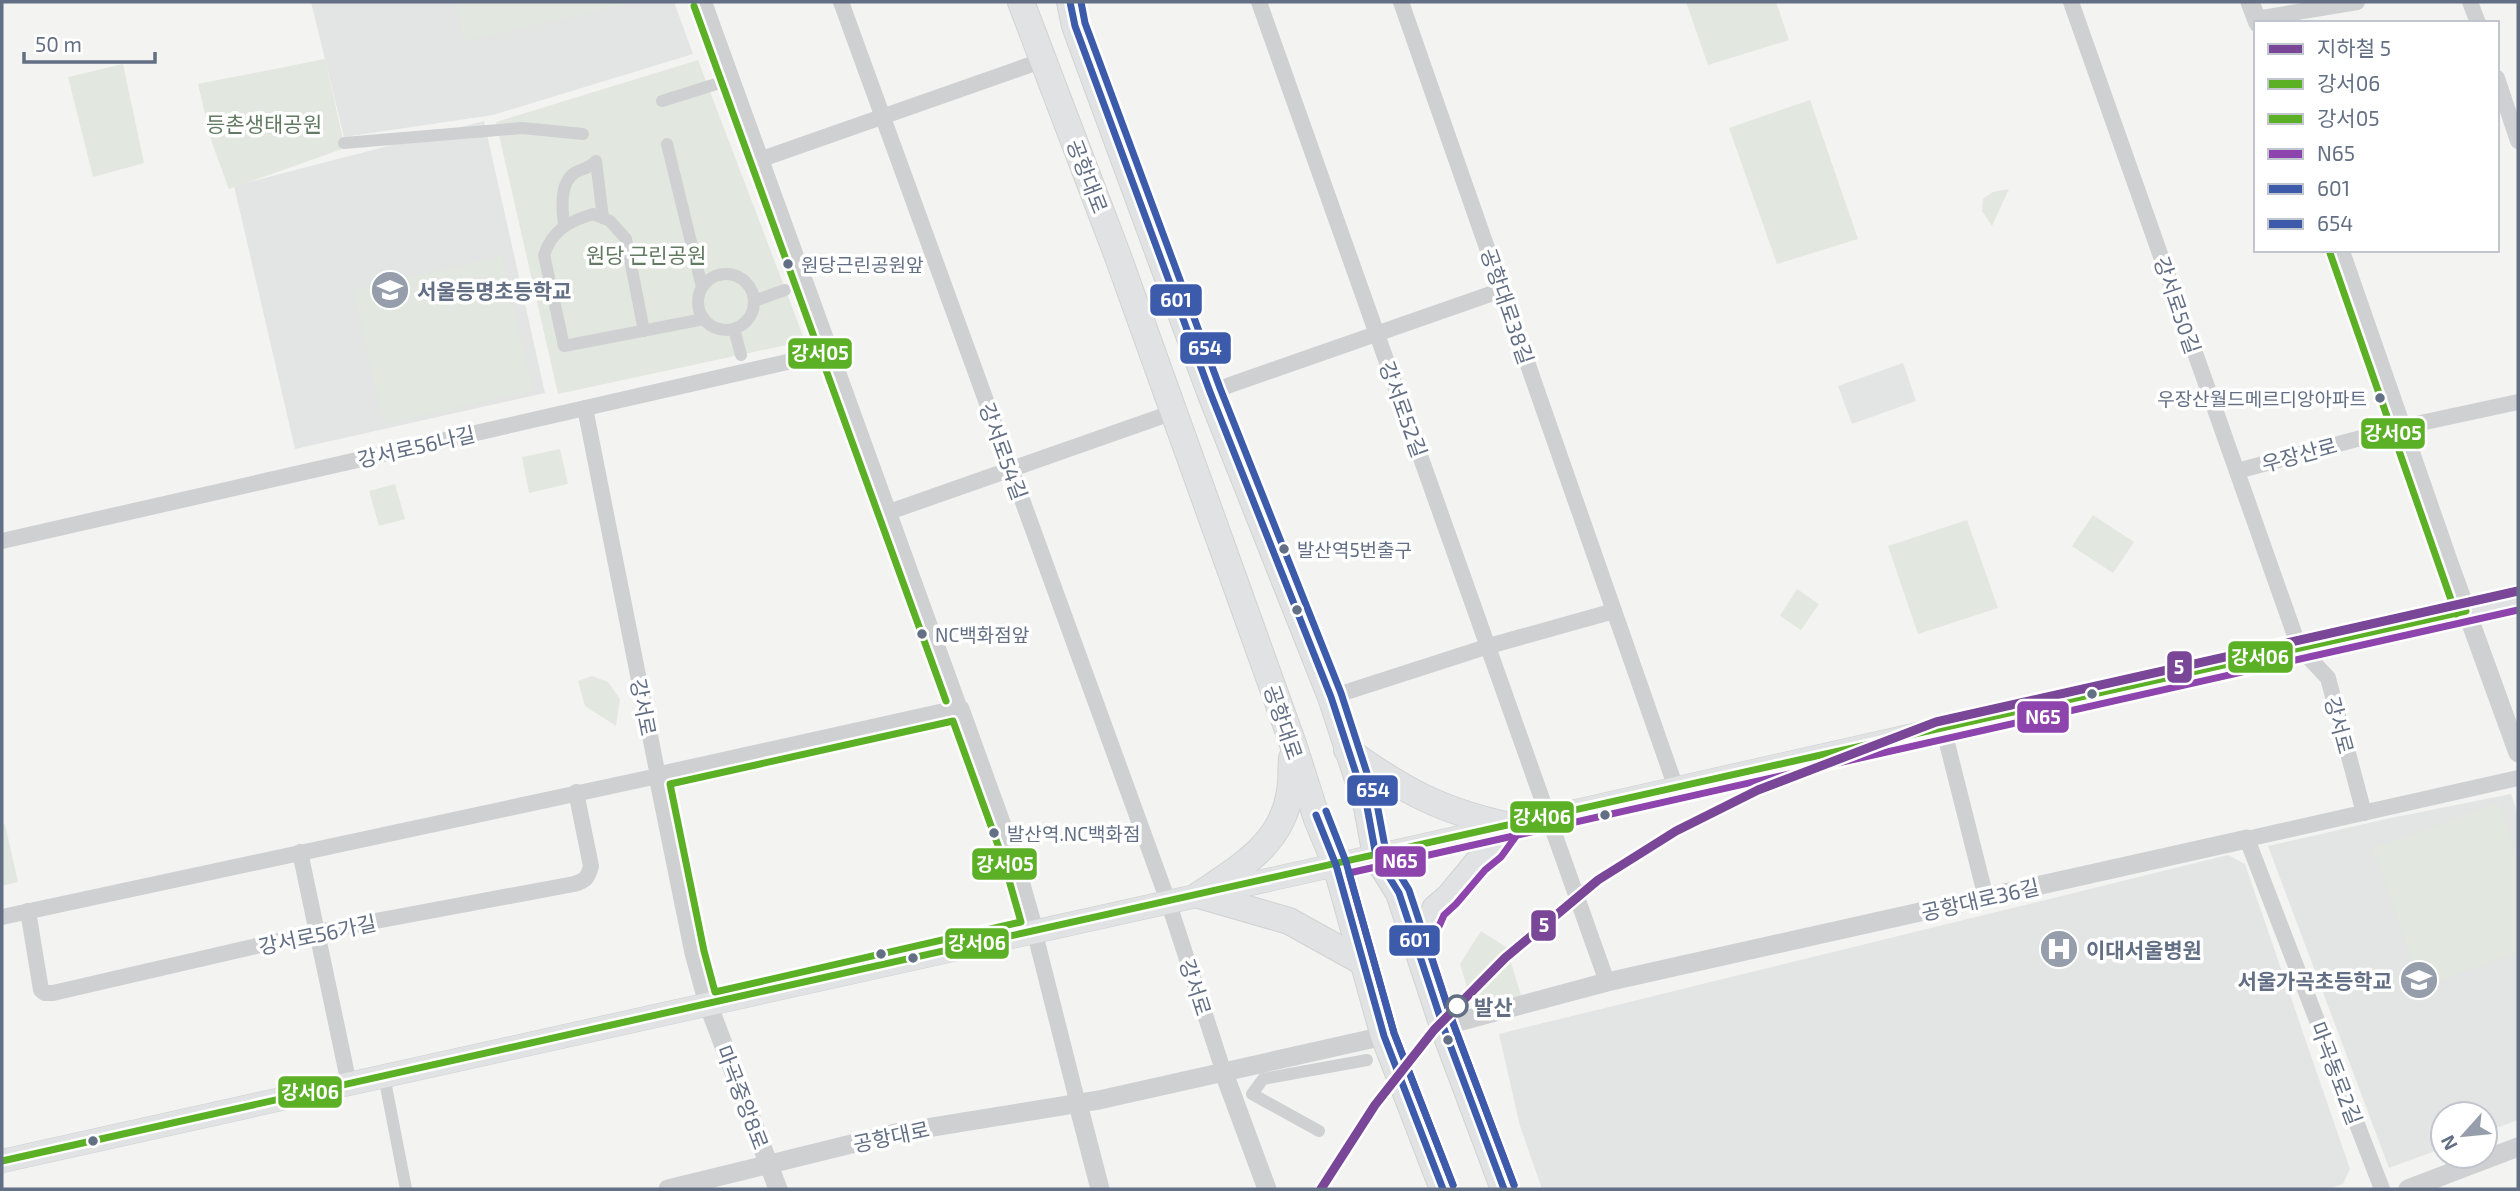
<svg xmlns="http://www.w3.org/2000/svg" width="2520" height="1191" font-family="'Exo 2','Noto Sans KR',sans-serif">
<rect width="100%" height="100%" fill="#f3f4f1"/>
<g fill="#e3e4e4">
<path d="M 311,2 L 674,2 L 693,54 L 493,115 L 344,137 Z"/>
<path d="M 484,121 L 545,393 L 295,449 L 234,186 Z"/>
<path d="M 1903,363 L 1916,401 L 1852,424 L 1838,386 Z"/>
<path d="M 2511,794 L 2518,814 L 2518,1120 L 2485,1132 L 2485,1114 L 2443,1114 L 2443,1148 L 2389,1168 L 2268,846 L 2386,819 Z"/>
<path d="M 2228,855 L 2245,864 L 2350,1169 L 2343,1184 L 2328,1189 L 1542,1189 L 1520,1126 L 1499,1034 Z"/>
</g>
<g fill="#e2e7df">
<path d="M 456,2 L 638,2 L 465,41 Z"/>
<path d="M 1686,2 L 1776,2 L 1789,40 L 1708,65 Z"/>
<path d="M 325,59 L 345,148 L 229,189 L 212,143 L 198,84 Z"/>
<path d="M 698,60 L 805,341 L 558,394 L 496,122 Z"/>
<path d="M 123,64 L 144,163 L 93,177 L 68,77 Z"/>
<path d="M 1810,100 L 1858,239 L 1777,264 L 1729,128 Z"/>
<path d="M 2009,189 L 1992,226 L 1982,211 L 1983,199 L 1993,192 Z"/>
<path d="M 502,256 L 533,390 L 384,424 L 353,290 Z"/>
<path d="M 560,449 L 568,484 L 529,493 L 522,457 Z"/>
<path d="M 395,484 L 405,519 L 379,526 L 369,491 Z"/>
<path d="M 2093,515 L 2134,542 L 2113,573 L 2072,546 Z"/>
<path d="M 1967,520 L 1998,608 L 1918,634 L 1888,546 Z"/>
<path d="M 1797,589 L 1819,604 L 1801,630 L 1780,616 Z"/>
<path d="M 592,676 L 608,682 L 620,699 L 616,726 L 585,706 L 578,681 Z"/>
<path d="M 2499,803 L 2518,857 L 2518,952 L 2422,987 L 2372,848 Z"/>
<path d="M 5,824 L 18,882 L 2,886 L 2,825 Z"/>
<path d="M 1481,931 L 1506,947 L 1521,995 L 1474,1010 L 1460,964 Z"/>
</g>
<g fill="none" stroke-linecap="round" stroke-linejoin="round">
<g stroke="#ced1d1" stroke-width="24">
<path id="secondary" d="M 2,1161 L 1376,856 L 2518,599"/>
</g>
<g stroke="#d1d2d2" stroke-width="28">
<g id="primary">
<path d="M 1021,2 L 1117,254 L 1293,744 L 1317,819 L 1336,865 L 1384,1036 L 1443,1189"/>
<path d="M 1070,2 L 1075,26 L 1210,392 L 1331,697 L 1367,807 L 1376,856 L 1399,893 L 1443,1026 L 1504,1189"/>
<path d="M 1347,750 C 1404,791 1441,811 1510,826 L 1493,850 L 1478,862 L 1449,897 L 1435,909 L 1418,949"/>
<path d="M 1199,895 C 1239,868 1283,844 1290,791 C 1292,780 1291,769 1292,758"/>
<path d="M 1199,895 L 1289,921 L 1361,961"/>
</g>
</g>
<g stroke="#cfd0d1" stroke-width="12">
<path d="M 662,101 L 732,79"/>
<path d="M 344,143 L 522,128 L 583,134"/>
<path d="M 667,144 L 702,287"/>
<path d="M 564,225 C 562,208 559,182 576,172 C 584,168 590,168 596,161 L 603,218"/>
<circle cx="726" cy="302" r="28"/>
<path d="M 754,301 L 785,290"/>
<path d="M 734,329 L 741,355"/>
<path d="M 644,331 L 626,239 L 610,221 L 593,214 C 570,221 552,230 544,255 L 564,346 L 704,319"/>
<path d="M 384,1076 L 406,1189"/>
<path d="M 1319,1131 L 1252,1094 L 1263,1079 L 1367,1060"/>
</g>
<g stroke="#cfd0d1" stroke-width="16">
<path d="M 704,2 L 960,709"/>
<path d="M 841,2 L 1168,901 L 1224,1073"/>
<path d="M 1259,2 L 1607,982"/>
<path d="M 1401,2 L 1676,788"/>
<path d="M 2071,2 L 2299,647 L 2328,678 L 2364,813"/>
<path d="M 2470,2 L 2478,23"/>
<path d="M 2256,19 L 2357,2"/>
<path d="M 2497,78 L 2518,141"/>
<path d="M 762,159 L 1044,60"/>
<path d="M 1210,392 L 1502,290"/>
<path d="M 2237,471 L 2402,427 L 2518,402"/>
<path d="M 889,512 L 1174,412"/>
<path d="M 2,541 L 831,352"/>
<path d="M 1331,697 L 1489,646 L 1614,611"/>
<path d="M 1943,727 L 1986,898"/>
<path d="M 300,852 L 349,1084"/>
<path d="M 28,911 L 41,990 L 45,993 L 53,993 L 317,932 L 574,884 C 585,881 588,878 591,866 L 576,792"/>
<path d="M 2,917 L 658,776 L 585,408"/>
<path d="M 1034,930 L 1078,1104"/>
<path d="M 2382,1189 L 2247,839 L 2518,778"/>
</g>
<g stroke="#cfd0d1" stroke-width="19">
<path d="M 2250,2 L 2258,23"/>
<path d="M 2340,250 L 2449,563 L 2518,753"/>
<path d="M 1443,1026 L 1607,982 L 2247,839"/>
<path d="M 1224,1073 L 1267,1189"/>
<path d="M 1078,1104 L 1100,1189"/>
<path d="M 668,1189 L 896,1133 L 1099,1100 L 1384,1036"/>
<path d="M 778,1189 L 708,1004 L 694,953 L 658,776 L 960,709 L 1013,856 L 1034,930"/>
<path d="M 2408,1189 L 2518,1147"/>
</g>
<use href="#secondary" stroke="#e1e2e3" stroke-width="23"/>
<use href="#primary" stroke="#e1e2e3" stroke-width="26"/>
<g stroke="#fff" stroke-width="12">
<path id="bus-1" d="M 2,1161 L 2466,611"/>
</g>
<g stroke="#fff" stroke-width="12">
<g id="bus-2">
<path d="M 694,6 L 946,701"/>
<path d="M 2330,253 L 2456,614"/>
<path d="M 953,721 L 1003,859 L 1021,922 L 715,992 L 704,951 L 670,784 Z"/>
</g>
</g>
<g stroke="#fff" stroke-width="12">
<g id="bus-3">
<path d="M 1453,1185 L 1394,1033 L 1349,873 L 2518,610"/>
<path d="M 1514,1185 L 1453,1023 L 1429,949 L 1444,915 L 1456,904 L 1485,870 L 1501,857 L 1519,832"/>
</g>
</g>
<g stroke="#fff" stroke-width="12">
<g id="bus-4">
<path d="M 1070,2 L 1075,26 L 1210,392 L 1331,697 L 1367,807 L 1376,856 L 1399,893 L 1443,1026 L 1504,1189"/>
<path d="M 1316,815 L 1336,865 L 1384,1036 L 1443,1189"/>
</g>
</g>
<g stroke="#fff" stroke-width="12">
<g id="bus-5">
<path d="M 1081,2 L 1085,23 L 1220,388 L 1341,693 L 1377,804 L 1386,852 L 1409,890 L 1453,1023 L 1514,1185"/>
<path d="M 1326,811 L 1346,862 L 1394,1033 L 1453,1185"/>
</g>
</g>
<use href="#bus-1" stroke="#5bb025" stroke-width="7"/>
<use href="#bus-2" stroke="#5bb025" stroke-width="7"/>
<use href="#bus-3" stroke="#8e44ad" stroke-width="7"/>
<use href="#bus-4" stroke="#3d5bab" stroke-width="7"/>
<use href="#bus-5" stroke="#3d5bab" stroke-width="7"/>
<g stroke="#fff" stroke-width="14">
<path id="metro-1" d="M 1321,1189 L 1375,1105 L 1434,1030 L 1505,958 L 1598,880 L 1676,831 L 1758,790 L 1936,722 L 2518,591"/>
</g>
<use href="#metro-1" stroke="#794698" stroke-width="9"/>
</g>
<defs>
<g id="school-disc" transform="scale(2.0125)"><circle r="9.5" fill="#959eaa" stroke="#fff"/><path d="M0-5L7-2L0 1L-7-2ZM-4 1L0 2.5L4 1V4Q0 6-4 4Z" fill="#fff"/></g>
<g id="hospital-disc" transform="scale(2.0125)"><circle r="9.5" fill="#959eaa" stroke="#fff"/><path d="M-5-5h3v3.5h4V-5h3V5h-3V1.5h-4V5h-3Z" fill="#fff"/></g>
</defs>
<g fill-rule="evenodd">
<use href="#school-disc" x="390" y="290"/>
<use href="#hospital-disc" x="2059" y="949"/>
<use href="#school-disc" x="2419" y="980"/>
</g>
<g fill="#626f84" stroke="#fff" stroke-width="2.5">
<circle cx="788" cy="264" r="6"/>
<circle cx="2380" cy="398" r="6"/>
<circle cx="1284" cy="549" r="6"/>
<circle cx="1297" cy="610" r="6"/>
<circle cx="922" cy="634" r="6"/>
<circle cx="2092" cy="694" r="6"/>
<circle cx="1605" cy="815" r="6"/>
<circle cx="994" cy="833" r="6"/>
<circle cx="881" cy="954" r="6"/>
<circle cx="913" cy="958" r="6"/>
<circle cx="1448" cy="1040" r="6"/>
<circle cx="93" cy="1141" r="6"/>
</g>
<circle fill="#fff" stroke="#626f84" stroke-width="3.5" cx="1457" cy="1006" r="10"/>
<g text-anchor="middle" dominant-baseline="central" stroke-width="7" stroke-linejoin="round" paint-order="stroke">
<g font-size="19" fill="#626f84" stroke="#fff" text-anchor="start">
<text x="801" y="264">원당근린공원앞</text>
<text x="2367" y="398" text-anchor="end">우장산월드메르디앙아파트</text>
<text x="1297" y="549">발산역5번출구</text>
<text x="935" y="634">NC백화점앞</text>
<text x="1007" y="833">발산역.NC백화점</text>
</g>
<g font-size="21" fill="#627a61" stroke="#fff">
<text x="264" y="123">등촌생태공원</text>
<text x="646" y="254">원당 근린공원</text>
</g>
<g font-size="21" fill="#626f84" stroke="#fff">
<text transform="translate(1088 176) rotate(69)">공항대로</text>
<text transform="translate(2178 305) rotate(71)">강서로50길</text>
<text transform="translate(1508 306) rotate(71)">공항대로38길</text>
<text transform="translate(1404 409) rotate(70)">강서로52길</text>
<text transform="translate(416 446) rotate(-13)">강서로56나길</text>
<text transform="translate(1004 451) rotate(70)">강서로54길</text>
<text transform="translate(2299 454) rotate(-15)">우장산로</text>
<text transform="translate(644 707) rotate(79)">강서로</text>
<text transform="translate(1284 722) rotate(71)">공항대로</text>
<text transform="translate(2340 725) rotate(75)">강서로</text>
<text transform="translate(1980 899) rotate(-13)">공항대로36길</text>
<text transform="translate(317 934) rotate(-12)">강서로56가길</text>
<text transform="translate(1196 987) rotate(72)">강서로</text>
<text transform="translate(2337 1073) rotate(69)">마곡동로2길</text>
<text transform="translate(743 1097) rotate(69)">마곡중앙8로</text>
<text transform="translate(891 1136) rotate(-12)">공항대로</text>
</g>
<g font-size="21" font-weight="bold" fill="#626f84" stroke="#fff" text-anchor="start">
<text x="417" y="290">서울등명초등학교</text>
<text x="2086" y="949">이대서울병원</text>
<text x="2392" y="980" text-anchor="end">서울가곡초등학교</text>
</g>
<g font-size="21" font-weight="bold" fill="#626f84" stroke="#fff" text-anchor="start">
<text x="1474" y="1006">발산</text>
</g>
</g>
<g stroke="#fff" stroke-width="2.5">
<rect x="1149" y="283" width="54" height="34" rx="7" fill="#3d5bab"/>
<rect x="1179" y="331" width="53" height="34" rx="7" fill="#3d5bab"/>
<rect x="787" y="337" width="66" height="33" rx="7" fill="#5bb025"/>
<rect x="2360" y="417" width="66" height="33" rx="7" fill="#5bb025"/>
<rect x="2227" y="640" width="67" height="34" rx="7" fill="#5bb025"/>
<rect x="2166" y="650" width="27" height="34" rx="7" fill="#794698"/>
<rect x="2016" y="700" width="54" height="34" rx="7" fill="#8e44ad"/>
<rect x="1346" y="774" width="53" height="33" rx="7" fill="#3d5bab"/>
<rect x="1509" y="800" width="66" height="34" rx="7" fill="#5bb025"/>
<rect x="1374" y="845" width="53" height="33" rx="7" fill="#8e44ad"/>
<rect x="971" y="847" width="67" height="34" rx="7" fill="#5bb025"/>
<rect x="1530" y="909" width="27" height="33" rx="7" fill="#794698"/>
<rect x="1388" y="924" width="53" height="33" rx="7" fill="#3d5bab"/>
<rect x="944" y="927" width="66" height="33" rx="7" fill="#5bb025"/>
<rect x="277" y="1075" width="66" height="34" rx="7" fill="#5bb025"/>
</g>
<g font-size="19" text-anchor="middle" font-weight="bold" fill="#fff">
<text x="1176" y="307">601</text>
<text x="1205" y="355">654</text>
<text x="820" y="360">강서05</text>
<text x="2393" y="440">강서05</text>
<text x="2260" y="664">강서06</text>
<text x="2179" y="674">5</text>
<text x="2043" y="724">N65</text>
<text x="1373" y="797">654</text>
<text x="1542" y="824">강서06</text>
<text x="1400" y="868">N65</text>
<text x="1005" y="871">강서05</text>
<text x="1544" y="932">5</text>
<text x="1415" y="947">601</text>
<text x="977" y="950">강서06</text>
<text x="310" y="1099">강서06</text>
</g>
<rect width="2520" height="1191" fill="none" stroke="#626f84" stroke-width="7"/>
<rect x="2254" y="21" width="245" height="231" fill="#ffffff" stroke="#c0c5ce" stroke-width="2"/>
<rect x="2268" y="44" width="35" height="10" fill="#794698" stroke="#c0c5ce" stroke-width="2"/>
<text x="2317" y="56" font-size="21" fill="#626f84">지하철 5</text>
<rect x="2268" y="79" width="35" height="10" fill="#5bb025" stroke="#c0c5ce" stroke-width="2"/>
<text x="2317" y="91" font-size="21" fill="#626f84">강서06</text>
<rect x="2268" y="114" width="35" height="10" fill="#5bb025" stroke="#c0c5ce" stroke-width="2"/>
<text x="2317" y="126" font-size="21" fill="#626f84">강서05</text>
<rect x="2268" y="149" width="35" height="10" fill="#8e44ad" stroke="#c0c5ce" stroke-width="2"/>
<text x="2317" y="161" font-size="21" fill="#626f84">N65</text>
<rect x="2268" y="184" width="35" height="10" fill="#3d5bab" stroke="#c0c5ce" stroke-width="2"/>
<text x="2317" y="196" font-size="21" fill="#626f84">601</text>
<rect x="2268" y="219" width="35" height="10" fill="#3d5bab" stroke="#c0c5ce" stroke-width="2"/>
<text x="2317" y="231" font-size="21" fill="#626f84">654</text>
<g transform="translate(2464 1135) rotate(243)"><circle r="33" fill="#ffffff" stroke="#c0c5ce" stroke-width="2"/>
<path d="M0-5L12 26L0 18L-12 26Z" fill="#959eaa"/>
<text y="-10" font-size="19" font-weight="bold" text-anchor="middle" fill="#626f84">N</text>
</g>
<path d="M24 52v10h131v-10" fill="none" stroke="#626f84" stroke-width="3.5"/>
<text x="35" y="52" font-size="21" fill="#626f84" stroke="#ffffff" stroke-width="5" paint-order="stroke">50 m</text>
</svg>
